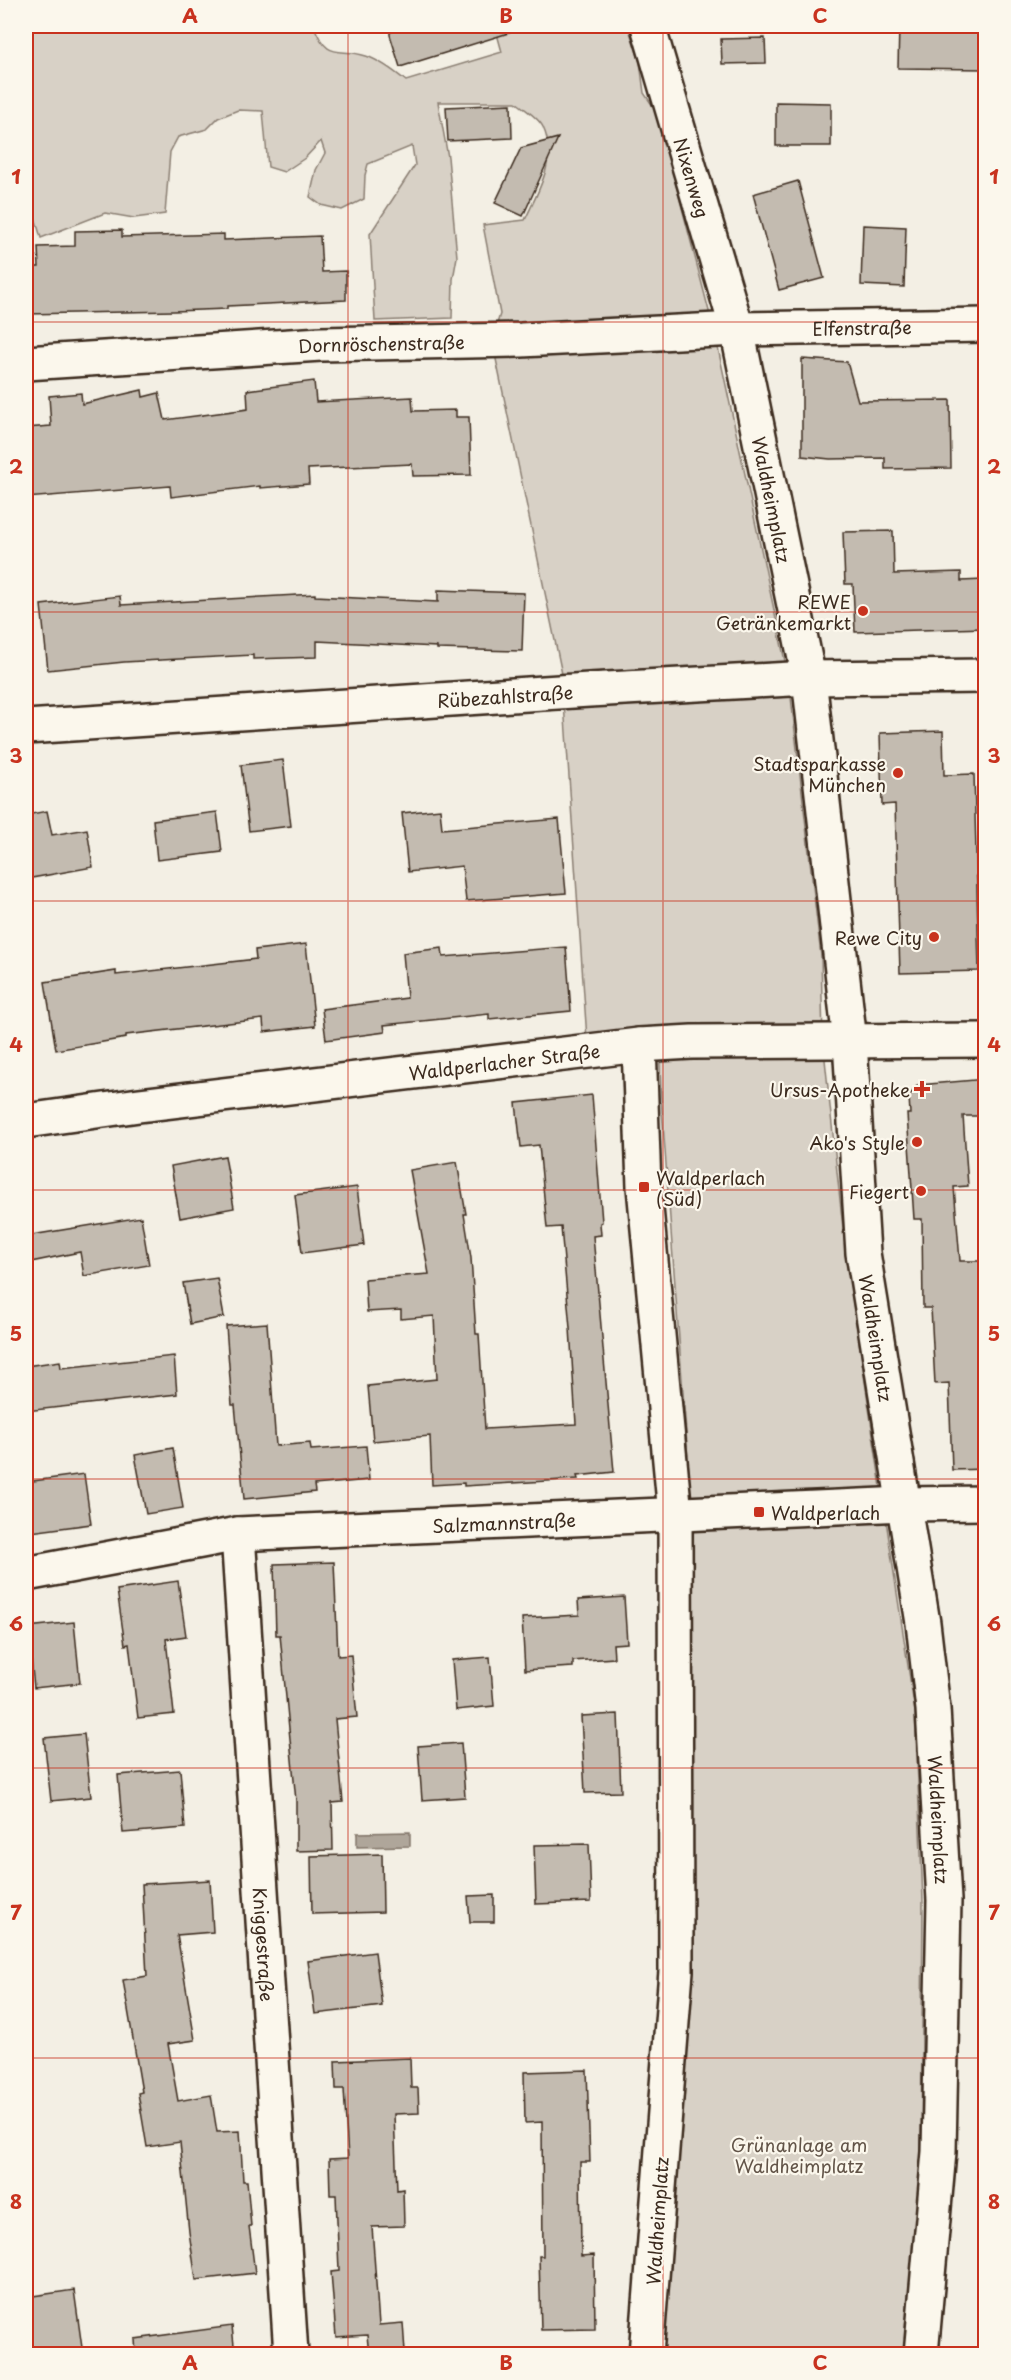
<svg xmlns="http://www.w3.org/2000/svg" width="1011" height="2380" font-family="'Playpen Sans',sans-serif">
<rect width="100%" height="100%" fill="#f3efe4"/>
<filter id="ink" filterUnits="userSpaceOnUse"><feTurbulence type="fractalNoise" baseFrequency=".0167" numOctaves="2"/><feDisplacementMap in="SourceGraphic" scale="12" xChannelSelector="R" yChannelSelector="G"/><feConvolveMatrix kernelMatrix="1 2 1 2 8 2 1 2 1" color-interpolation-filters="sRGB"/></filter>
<g filter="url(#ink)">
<path fill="#d8d1c6" stroke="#8a7e72" stroke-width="1.5" d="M 26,26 L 314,26 C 328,62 338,47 366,56 C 381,61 394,71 406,81 L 502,52 L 496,30 L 510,26 L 628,26 L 640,62 L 644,93 L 657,112 L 715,334 L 789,680 L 821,956 L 823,1041 L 846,1256 L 915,1712 L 923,1901 L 921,2159 L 904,2354 L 662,2354 L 689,1473 L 661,1097 L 659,1034 L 587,1039 L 562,674 L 492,340 L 500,314 L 483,225 L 525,220 C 538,191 558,160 543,127 C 539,118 524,109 516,102 L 438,102 L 448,157 L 457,257 L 453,279 L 452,318 L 375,321 L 370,234 L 415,165 L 412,146 L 368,164 L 365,175 L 364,199 L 342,210 L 321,205 L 310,197 L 316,170 L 325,153 L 321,141 L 305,158 L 284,172 L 268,167 L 263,111 L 238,110 L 218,118 L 207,129 L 178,137 L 170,152 L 165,214 L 134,218 L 105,213 L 41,238 L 26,186 Z"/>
<path fill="#afa69a" stroke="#817468" stroke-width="1.5" d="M 410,1832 L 410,1846 L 357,1847 L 357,1833 Z"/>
<g fill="#c3bbb0" stroke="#3b2a1e" stroke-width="1.5">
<path d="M 398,26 L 514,26 L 515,31 L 400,67 L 390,35 L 390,32 L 399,30 Z"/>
<path d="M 899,26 L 986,26 L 986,69 L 898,68 Z"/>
<path d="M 765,38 L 766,63 L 722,64 L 721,39 Z"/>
<path d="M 776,102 L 831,103 L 831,146 L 776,146 Z"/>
<path d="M 511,104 L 512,138 L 448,141 L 446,107 Z"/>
<path d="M 558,138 L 523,216 L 495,203 L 521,148 Z"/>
<path d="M 798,181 L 824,278 L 779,290 L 753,194 Z"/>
<path d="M 863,225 L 906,227 L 904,287 L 861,285 Z"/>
<path d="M 122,230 L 122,237 L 224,234 L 224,240 L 320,236 L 322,272 L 346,271 L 346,300 L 227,306 L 227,309 L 174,311 L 26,314 L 26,267 L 39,267 L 38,247 L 75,246 L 75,231 Z"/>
<path d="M 802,359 L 847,362 L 858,401 L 950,400 L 951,468 L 885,469 L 885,458 L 830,459 L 802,456 Z"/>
<path d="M 314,381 L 316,402 L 412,397 L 413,411 L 456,410 L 456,417 L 469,417 L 471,475 L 413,476 L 412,464 L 308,469 L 309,484 L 260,488 L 260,486 L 171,497 L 170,486 L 26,498 L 26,428 L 51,426 L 49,396 L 81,393 L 82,404 L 142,390 L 143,397 L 159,393 L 165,420 L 248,409 L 247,390 Z"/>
<path d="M 893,531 L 894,574 L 961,572 L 961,581 L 984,580 L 985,628 L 855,632 L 853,584 L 845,584 L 843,532 Z"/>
<path d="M 438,590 L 524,593 L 522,651 L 437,649 L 437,647 L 317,641 L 317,657 L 253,659 L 253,655 L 124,662 L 48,670 L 41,605 L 120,596 L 121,605 L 315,594 L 315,596 L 438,602 Z"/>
<path d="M 943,731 L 944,775 L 974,774 L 979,971 L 900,973 L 895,804 L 882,805 L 880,733 Z"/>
<path d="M 283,760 L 291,826 L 249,831 L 241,765 Z"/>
<path d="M 440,809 L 442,829 L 559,819 L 566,893 L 466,901 L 462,866 L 408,872 L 402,813 Z"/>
<path d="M 47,811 L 52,835 L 87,829 L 93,867 L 26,879 L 26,815 Z"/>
<path d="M 217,812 L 222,852 L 157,860 L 153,820 Z"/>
<path d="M 306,944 L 315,1026 L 264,1032 L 263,1019 L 126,1035 L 126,1038 L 56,1050 L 45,982 L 116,971 L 116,975 L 256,959 L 255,950 Z"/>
<path d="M 566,947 L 571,1011 L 489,1019 L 489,1014 L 384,1025 L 385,1032 L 326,1040 L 322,1009 L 407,998 L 403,953 L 442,948 L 443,957 Z"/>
<path d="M 986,1079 L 986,1116 L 963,1116 L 968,1186 L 954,1187 L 960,1261 L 986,1261 L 986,1469 L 952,1470 L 949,1383 L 935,1384 L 931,1308 L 923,1308 L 922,1219 L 914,1219 L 907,1114 L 910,1114 L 909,1096 L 918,1085 Z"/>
<path d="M 592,1095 L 602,1222 L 600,1223 L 601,1235 L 593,1236 L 614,1472 L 577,1476 L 578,1479 L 547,1481 L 464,1486 L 464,1483 L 432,1485 L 430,1436 L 373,1441 L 368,1386 L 437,1379 L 434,1316 L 401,1319 L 401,1310 L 367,1312 L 365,1279 L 429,1274 L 410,1170 L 457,1162 L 466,1214 L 464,1214 L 471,1258 L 476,1334 L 479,1334 L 485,1429 L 576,1424 L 570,1328 L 561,1227 L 547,1228 L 539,1145 L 521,1147 L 516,1103 Z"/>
<path d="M 225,1156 L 234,1208 L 180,1218 L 171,1166 Z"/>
<path d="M 357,1187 L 364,1245 L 302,1253 L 295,1195 Z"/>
<path d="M 141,1217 L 149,1265 L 84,1276 L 80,1252 L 26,1263 L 26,1236 Z"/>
<path d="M 217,1278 L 224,1317 L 190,1324 L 183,1283 Z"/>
<path d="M 267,1323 L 276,1446 L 310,1443 L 311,1450 L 366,1446 L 369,1480 L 314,1485 L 315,1492 L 244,1499 L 235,1405 L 232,1405 L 226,1326 Z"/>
<path d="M 174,1356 L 177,1394 L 26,1411 L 26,1366 L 60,1361 L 61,1368 Z"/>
<path d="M 173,1448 L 183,1508 L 146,1514 L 135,1455 Z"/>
<path d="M 84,1474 L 91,1524 L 31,1532 L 26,1482 Z"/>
<path d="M 334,1562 L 338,1656 L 351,1655 L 357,1717 L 335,1719 L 343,1802 L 332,1803 L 333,1850 L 296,1851 L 296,1801 L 280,1635 L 276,1635 L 274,1564 Z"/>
<path d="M 178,1581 L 186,1636 L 166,1639 L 174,1714 L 138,1718 L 129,1644 L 125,1645 L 117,1590 Z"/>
<path d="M 624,1597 L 627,1643 L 613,1644 L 614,1658 L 573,1661 L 573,1667 L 525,1670 L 522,1618 L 579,1615 L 578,1600 Z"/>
<path d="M 74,1622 L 80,1683 L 34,1688 L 28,1627 Z"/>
<path d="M 490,1657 L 494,1706 L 456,1710 L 452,1660 Z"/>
<path d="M 618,1714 L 621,1792 L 585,1793 L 581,1716 Z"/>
<path d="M 84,1734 L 91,1797 L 51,1801 L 44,1738 Z"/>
<path d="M 461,1743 L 465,1797 L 422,1800 L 418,1746 Z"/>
<path d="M 180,1770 L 185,1828 L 123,1833 L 118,1775 Z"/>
<path d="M 589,1844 L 591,1902 L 536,1904 L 534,1845 Z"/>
<path d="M 382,1854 L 383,1912 L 312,1914 L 311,1856 Z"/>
<path d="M 210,1880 L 213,1932 L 177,1935 L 195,2040 L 168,2044 L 178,2101 L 211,2095 L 217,2132 L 240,2131 L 243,2181 L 247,2181 L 251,2226 L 249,2226 L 255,2273 L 196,2280 L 189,2232 L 180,2142 L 147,2147 L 138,2093 L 142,2092 L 123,1980 L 147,1976 L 142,1884 Z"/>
<path d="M 494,1895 L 494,1922 L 470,1922 L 468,1896 Z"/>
<path d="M 375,1952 L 382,2006 L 315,2014 L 308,1961 Z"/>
<path d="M 410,2058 L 411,2088 L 418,2088 L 419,2113 L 394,2114 L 397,2190 L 403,2189 L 404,2226 L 372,2227 L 379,2325 L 403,2323 L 405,2352 L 369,2355 L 367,2335 L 336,2337 L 331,2272 L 339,2271 L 336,2195 L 330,2195 L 329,2159 L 348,2158 L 344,2089 L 336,2089 L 335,2061 Z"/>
<path d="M 587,2070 L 590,2162 L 580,2162 L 581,2256 L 594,2255 L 595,2329 L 541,2330 L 539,2256 L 543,2256 L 542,2122 L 525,2123 L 524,2072 Z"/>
<path d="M 74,2290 L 83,2355 L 26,2355 L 26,2297 Z"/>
<path d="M 232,2326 L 235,2355 L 136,2355 L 135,2339 Z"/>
</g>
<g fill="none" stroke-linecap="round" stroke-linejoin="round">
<g stroke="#3b2a1e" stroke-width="38">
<g id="minor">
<path id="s1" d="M 648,26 L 737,329 L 809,678 L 850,1042 L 863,1253 L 923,1623 L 933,1709 L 944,1900 L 939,2152 L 921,2354"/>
<path id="s2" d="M 26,363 L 321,344 L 521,340 L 737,329 L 986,325"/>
<path id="s3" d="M 26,727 L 589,690 L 809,678 L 986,676"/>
<path d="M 639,1045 L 644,1187 L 675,1514 L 676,1971 L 646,2354"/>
<path id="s4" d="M 26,1121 L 139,1105 L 639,1045 L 692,1042 L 986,1040"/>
<path id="s5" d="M 238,1534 L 291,2354"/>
<path id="s6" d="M 26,1574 L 238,1534 L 904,1504 L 986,1503"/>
</g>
</g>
<use href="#minor" stroke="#fbf7ec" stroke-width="33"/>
</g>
</g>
<path fill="none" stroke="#c8321e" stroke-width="1.5" stroke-opacity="0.55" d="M 348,26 L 348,2354M 663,26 L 663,2354M 26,322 L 986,322M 26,612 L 986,612M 26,901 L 986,901M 26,1190 L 986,1190M 26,1479 L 986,1479M 26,1768 L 986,1768M 26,2058 L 986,2058"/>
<g fill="#c8321e" stroke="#fbf7ec" stroke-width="2">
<circle cx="863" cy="611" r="6"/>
<circle cx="898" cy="773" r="6"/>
<circle cx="934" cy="937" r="6"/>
<path d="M919 1080h6v6h6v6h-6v6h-6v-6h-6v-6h6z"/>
<circle cx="917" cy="1142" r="6"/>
<rect x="638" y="1181" width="12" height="12" rx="3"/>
<circle cx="921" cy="1191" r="6"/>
<rect x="753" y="1506" width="12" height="12" rx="3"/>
</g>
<g text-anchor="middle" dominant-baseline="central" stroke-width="4.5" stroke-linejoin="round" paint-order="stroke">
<g font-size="18" fill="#3b2a1e" stroke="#fbf7ec">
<text stroke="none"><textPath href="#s1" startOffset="158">Nixenweg</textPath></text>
<text stroke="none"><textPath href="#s2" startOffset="837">Elfenstraße</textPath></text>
<text stroke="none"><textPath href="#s2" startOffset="356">Dornröschenstraße</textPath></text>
<text stroke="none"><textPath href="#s1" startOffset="490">Waldheimplatz</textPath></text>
<text stroke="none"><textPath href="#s3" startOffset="480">Rübezahlstraße</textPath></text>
<text stroke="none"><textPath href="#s4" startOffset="482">Waldperlacher Straße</textPath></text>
<text stroke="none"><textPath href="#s1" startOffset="1336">Waldheimplatz</textPath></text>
<text stroke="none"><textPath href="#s6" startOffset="482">Salzmannstraße</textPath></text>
<text stroke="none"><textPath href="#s1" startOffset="1822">Waldheimplatz</textPath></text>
<text stroke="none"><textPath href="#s5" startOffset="411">Kniggestraße</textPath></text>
<text transform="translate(657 2221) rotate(-86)">Waldheimplatz</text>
</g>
<g font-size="18" fill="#3b2a1e" stroke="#fbf7ec" text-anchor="end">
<text x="851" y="601">REWE<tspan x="851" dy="21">Getränkemarkt</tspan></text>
<text x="886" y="763">Stadtsparkasse<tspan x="886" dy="21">München</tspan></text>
<text x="922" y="937">Rewe City</text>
<text x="910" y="1089">Ursus-Apotheke</text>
<text x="905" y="1142">Ako's Style</text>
<text x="656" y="1177" text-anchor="start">Waldperlach<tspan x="656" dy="21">(Süd)</tspan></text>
<text x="909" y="1191">Fiegert</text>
<text x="771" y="1512" text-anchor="start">Waldperlach</text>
</g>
<g font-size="18" fill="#625448" stroke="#fbf7ec">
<text x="799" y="2144">Grünanlage am<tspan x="799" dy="21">Waldheimplatz</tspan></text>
</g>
</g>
<rect width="1011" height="2380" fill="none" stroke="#fbf7ec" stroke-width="66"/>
<rect x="33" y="33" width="945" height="2314" fill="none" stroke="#c8321e" stroke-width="2"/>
<g font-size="20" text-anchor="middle" font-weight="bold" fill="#c8321e">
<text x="190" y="23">A</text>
<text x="506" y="23">B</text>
<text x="820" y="23">C</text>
<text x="16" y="184">1</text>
<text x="994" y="184">1</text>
<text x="16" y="474">2</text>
<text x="994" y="474">2</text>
<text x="16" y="763">3</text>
<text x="994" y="763">3</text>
<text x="16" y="1052">4</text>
<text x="994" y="1052">4</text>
<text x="16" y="1341">5</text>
<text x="994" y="1341">5</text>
<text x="16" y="1631">6</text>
<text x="994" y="1631">6</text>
<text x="16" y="1920">7</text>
<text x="994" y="1920">7</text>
<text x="16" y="2209">8</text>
<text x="994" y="2209">8</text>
<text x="190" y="2370">A</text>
<text x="506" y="2370">B</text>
<text x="820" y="2370">C</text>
</g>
</svg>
